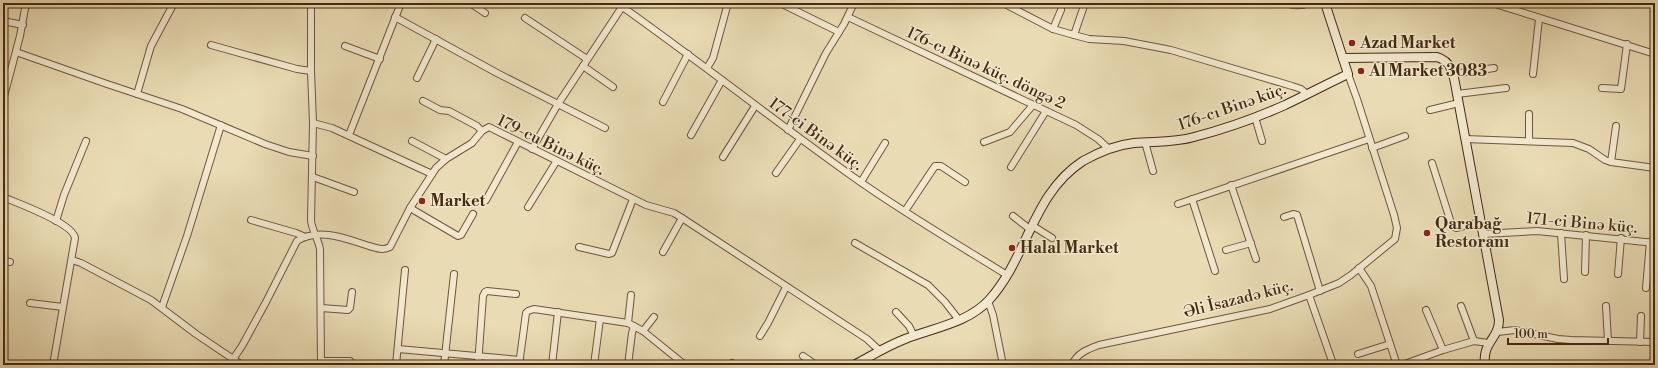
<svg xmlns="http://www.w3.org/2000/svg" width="1658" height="368" font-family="'Libre Bodoni',serif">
<rect width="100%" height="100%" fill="#e9dbb3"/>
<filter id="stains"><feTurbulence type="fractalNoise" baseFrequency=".005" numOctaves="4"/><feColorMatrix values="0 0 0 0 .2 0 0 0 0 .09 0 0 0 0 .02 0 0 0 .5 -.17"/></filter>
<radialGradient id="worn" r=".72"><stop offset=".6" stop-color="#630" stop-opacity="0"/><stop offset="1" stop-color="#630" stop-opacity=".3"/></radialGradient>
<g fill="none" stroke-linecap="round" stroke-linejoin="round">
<g stroke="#6f563a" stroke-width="8">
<g id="street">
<path d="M 311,3 L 311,71 L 313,123 L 311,220 C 312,231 318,238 320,249 L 321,365"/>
<path d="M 470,3 L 485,13"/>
<path d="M 617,3 C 699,61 777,123 859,181 C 906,214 957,244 1007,275"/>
<path d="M 780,3 L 839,32"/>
<path d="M 1003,3 L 1053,29 L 1074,35 L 1089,39 L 1124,41 L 1171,50 L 1292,86 L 1301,89 L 1307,94"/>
<path d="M 1283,3 C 1292,5 1300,7 1309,3"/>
<path d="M 1492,3 L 1655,54"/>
<path d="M 395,17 L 497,73 L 605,128"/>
<path d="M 848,17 L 1076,125 L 1098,139 L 1109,149"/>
<path d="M 525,18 L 587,59"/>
<path d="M 3,21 L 23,25"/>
<path d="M 1053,29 L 1061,10"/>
<path d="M 1074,35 L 1085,3"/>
<path d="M 211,45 L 297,69 L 311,71"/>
<path d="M 345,46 L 380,59"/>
<path d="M 16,52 L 107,84 L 182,109 L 265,144 L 289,152 L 313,156"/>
<path d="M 583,66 L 613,87"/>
<path d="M 707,68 L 713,58 L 728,3"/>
<path d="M 1453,74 L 1494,68"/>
<path d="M 1533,74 L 1539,19"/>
<path d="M 417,78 L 436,39"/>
<path d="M 1602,88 L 1621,89 L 1627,44"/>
<path d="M 137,94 L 151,46 L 174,3"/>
<path d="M 1457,94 L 1506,88"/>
<path d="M 3,100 L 20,36 L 26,3"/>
<path d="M 423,101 L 440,110 L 449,111 L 477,126 L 482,131"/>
<path d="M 663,102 L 688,54"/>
<path d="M 1430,110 L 1459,103"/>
<path d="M 1529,114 L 1529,141"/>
<path d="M 1255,117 L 1262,141"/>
<path d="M 313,123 L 332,128 L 432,174"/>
<path d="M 788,130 L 826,53 L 844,24 L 854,3"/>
<path d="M 349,135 L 401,3"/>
<path d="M 691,135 L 722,80"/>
<path d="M 1465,139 L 1573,143 L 1589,149 L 1605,160 L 1611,162 L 1655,168"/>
<path d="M 412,141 L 446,159"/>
<path d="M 984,142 L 1010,132 L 1033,105"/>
<path d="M 1145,142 L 1153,171"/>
<path d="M 1372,148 L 1405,136"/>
<path d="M 532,149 L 558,104 L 622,7"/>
<path d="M 723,157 L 755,106"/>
<path d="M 1611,162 L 1616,126"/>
<path d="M 1432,163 L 1452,226 L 1456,228 L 1481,222"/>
<path d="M 1011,167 L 1046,111"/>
<path d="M 776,173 L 800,139"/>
<path d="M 313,177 L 354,192"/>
<path d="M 861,182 L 885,143"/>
<path d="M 1231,185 L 1256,259"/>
<path d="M 3,197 C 17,203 73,223 75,238 L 53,365"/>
<path d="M 1192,199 L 1215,271"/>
<path d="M 486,200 L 518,142"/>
<path d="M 1178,204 L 1369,139"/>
<path d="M 528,207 L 556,162"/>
<path d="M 410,208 L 458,236 L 461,235 L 473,214"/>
<path d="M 905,211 L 935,166 L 941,166 L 965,182"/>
<path d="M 1013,216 L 1031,230"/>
<path d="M 1284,217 L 1293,214 L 1297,215 L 1320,291"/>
<path d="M 251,220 L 296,233 L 305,237"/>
<path d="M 56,221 L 64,195 L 86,141"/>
<path d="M 1033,226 L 1052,238"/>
<path d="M 1561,233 L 1564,279"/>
<path d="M 1484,234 L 1537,231 L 1655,243"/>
<path d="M 855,243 L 928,285 L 945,302 L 959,320"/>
<path d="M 579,247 L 609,254 L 612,253 L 633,199"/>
<path d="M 1226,250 L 1251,243"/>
<path d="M 663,252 L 682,218"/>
<path d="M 72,260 L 81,263 L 151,300 L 196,334 L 242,365"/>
<path d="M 3,261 L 10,262"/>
<path d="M 1359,268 L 1371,286 L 1397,365"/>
<path d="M 1585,272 L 1586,235"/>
<path d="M 1618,274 L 1621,238"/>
<path d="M 1646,288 L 1650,242"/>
<path d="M 1309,295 L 1332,361"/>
<path d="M 988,301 L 993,315 L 1003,365"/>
<path d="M 30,303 L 63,307"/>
<path d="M 1461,306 L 1474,341"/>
<path d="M 1606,306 L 1608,341"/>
<path d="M 162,307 L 187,236 L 221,125"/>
<path d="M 321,308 L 348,310 L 350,308 L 352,292"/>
<path d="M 1426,310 L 1443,350"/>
<path d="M 896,312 L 909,326 L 914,336"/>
<path d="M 628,323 L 631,295"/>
<path d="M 643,331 L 654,317"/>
<path d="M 1497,332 L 1515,330 L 1558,339 L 1571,340 L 1655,342"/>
<path d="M 760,336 L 768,323 L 786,287"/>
<path d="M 1640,342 L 1641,316"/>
<path d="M 398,349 L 520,360"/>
<path d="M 1358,354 L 1390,344"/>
<path d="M 803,356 L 816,365"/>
<path d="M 321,361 L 350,361"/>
<path d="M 229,365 L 242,346 L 266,302 L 297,241 C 319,227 347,239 369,246 C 377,248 383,251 390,247 L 410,208 L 436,168 L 446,159 L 472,143 L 482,131 L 489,127 L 646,205 L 674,213 L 682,218 L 867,339 L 880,351"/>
<path d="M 396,365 L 405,270"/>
<path d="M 444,365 L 454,274"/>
<path d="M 478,365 L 483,296 L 485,292 L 487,291 L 516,294"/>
<path d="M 519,365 L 526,313 L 528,311 L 534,309 L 628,323 L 643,331 L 685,365"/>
<path d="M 552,365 L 558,312"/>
<path d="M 594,365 L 600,319"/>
<path d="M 628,365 L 632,333 L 634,326"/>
<path d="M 730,365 L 732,363"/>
<path d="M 1072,365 C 1077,353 1088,349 1099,345 L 1270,309 L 1309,295 L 1339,283 L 1351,275 L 1395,239 L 1397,228 L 1394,215 L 1357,99 L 1348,74"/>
<path d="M 1402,365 L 1443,350 L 1474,341 L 1488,343"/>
</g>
</g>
<g stroke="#462a11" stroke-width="10">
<g id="secondary">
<path d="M 1343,58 L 1437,57 C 1454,62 1454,79 1457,94 L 1499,320 C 1499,339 1482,342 1485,365"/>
<path d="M 854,365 C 871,356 887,346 905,339 C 933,328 968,323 989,300 C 1028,257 1032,194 1083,161 C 1099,152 1116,145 1134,143 C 1154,141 1174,143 1194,137 C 1225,129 1256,118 1285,105 C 1306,95 1327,84 1348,74 L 1325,3"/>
</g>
</g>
<use href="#street" stroke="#f1e8ce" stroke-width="6"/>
<use href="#secondary" stroke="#f1e8ce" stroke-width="8"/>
</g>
<g fill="#8f2418" stroke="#f1e8ce" stroke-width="1.5">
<circle cx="1352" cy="43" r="4"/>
<circle cx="1361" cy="71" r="4"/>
<circle cx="422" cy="201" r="4"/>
<circle cx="1427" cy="233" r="4"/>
<circle cx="1012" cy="248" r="4"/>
</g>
<g text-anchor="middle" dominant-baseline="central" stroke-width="3" stroke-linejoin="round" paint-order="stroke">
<g font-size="16" font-weight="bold" fill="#462a11" stroke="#f1e8ce" text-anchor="start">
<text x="1360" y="43">Azad Market</text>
<text x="1369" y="71">Al Market 3083</text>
<text x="430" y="201">Market</text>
<text x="1435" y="224">Qarabağ<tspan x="1435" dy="18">Restoranı</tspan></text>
<text x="1020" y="248">Halal Market</text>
</g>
<g font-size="16" fill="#462a11" stroke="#f1e8ce">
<text transform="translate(986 68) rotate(25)">176-cı Binə küç. döngə 2</text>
<text transform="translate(1232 107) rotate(-19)">176-cı Binə küç.</text>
<text transform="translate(816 134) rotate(36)">177-ci Binə küç.</text>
<text transform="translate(551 145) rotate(26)">179-cu Binə küç.</text>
<text transform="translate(1582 223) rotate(5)">171-ci Binə küç.</text>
<text transform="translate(1238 299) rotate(-14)">Əli İsazadə küç.</text>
</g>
</g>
<rect width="1658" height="368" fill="none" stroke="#e9dbb3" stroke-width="16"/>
<rect x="4" y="4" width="1650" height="360" fill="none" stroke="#462a11" stroke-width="2"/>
<rect x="8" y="8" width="1642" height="352" fill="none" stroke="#462a11"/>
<path d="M1508 338v6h100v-6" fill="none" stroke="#462a11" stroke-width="2"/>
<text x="1514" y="338" font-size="12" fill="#462a11" stroke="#f1e8ce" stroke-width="3" paint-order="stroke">100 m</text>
<rect width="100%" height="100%" filter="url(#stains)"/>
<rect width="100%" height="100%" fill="url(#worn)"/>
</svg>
